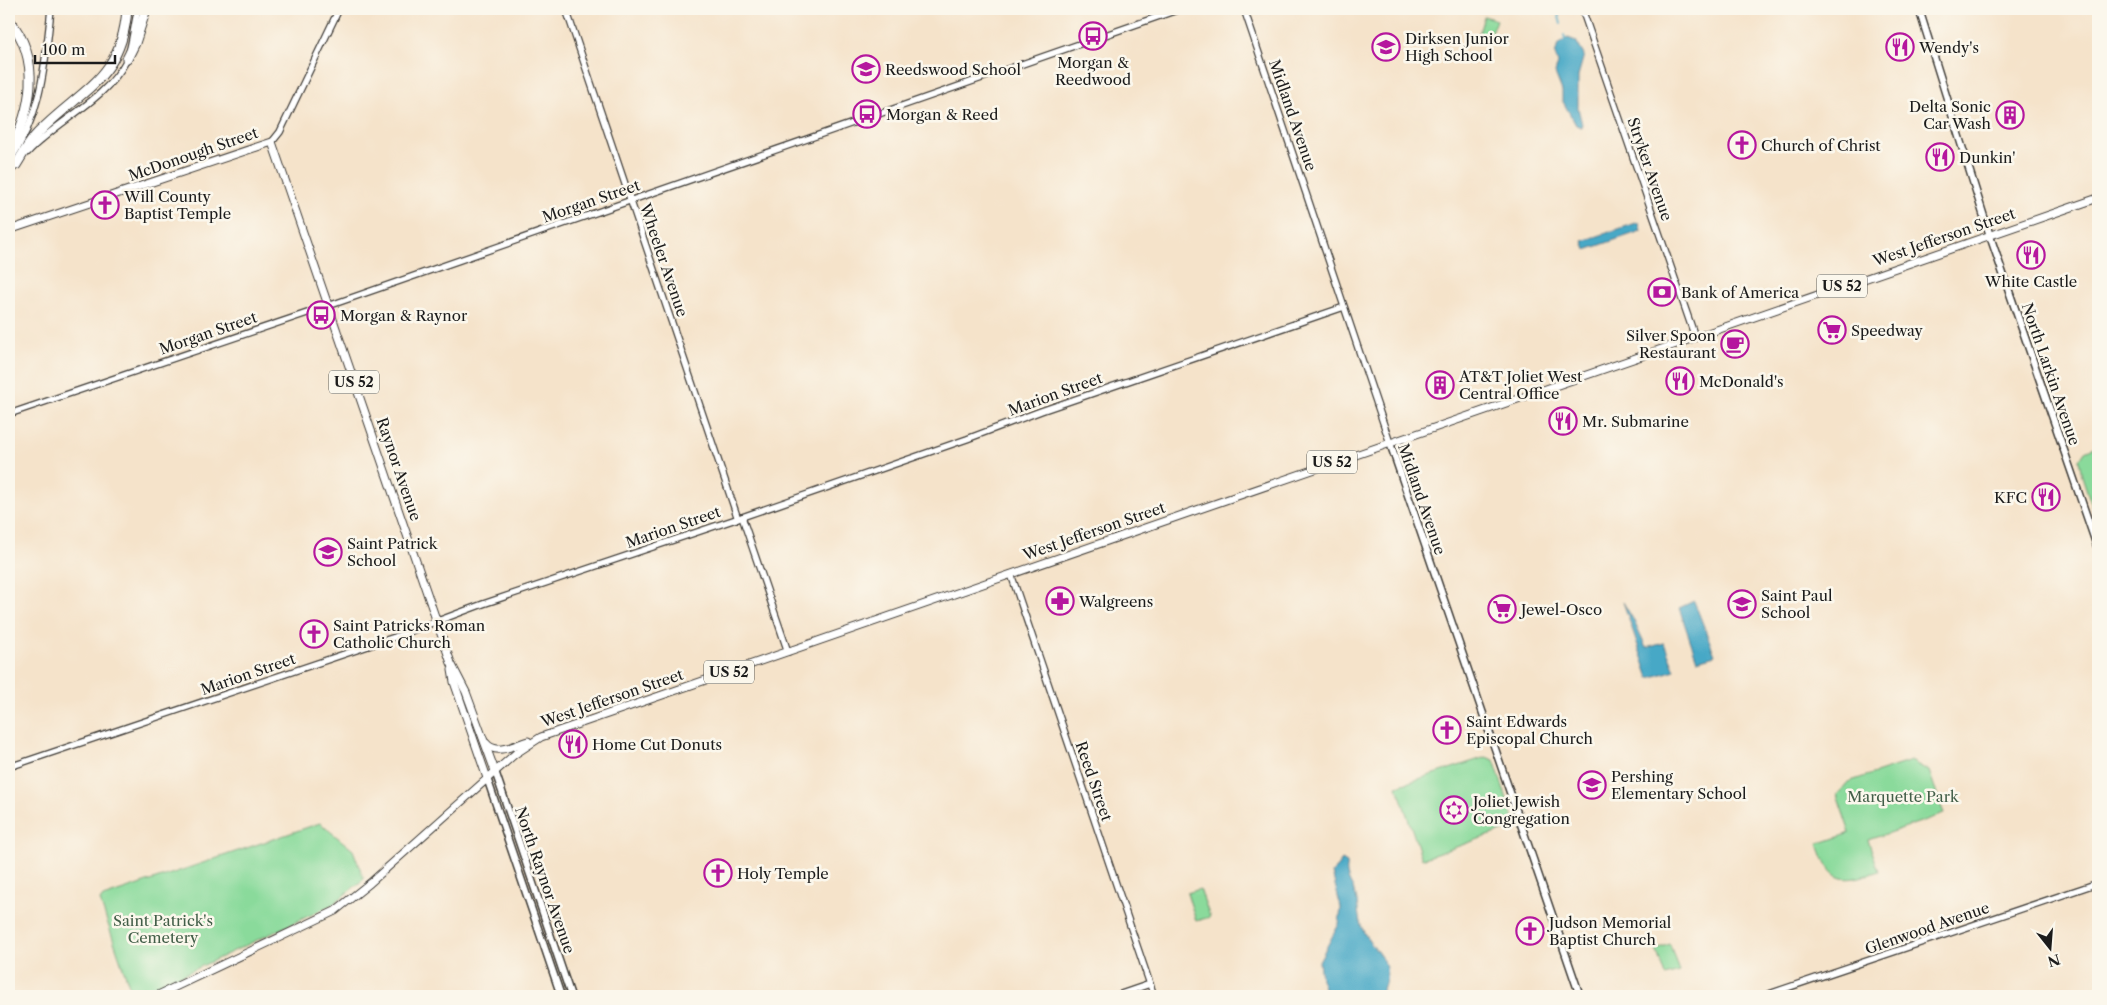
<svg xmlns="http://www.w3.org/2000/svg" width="2107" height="1005" font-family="'Libre Caslon Text',serif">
<rect width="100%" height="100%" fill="#fbf7ec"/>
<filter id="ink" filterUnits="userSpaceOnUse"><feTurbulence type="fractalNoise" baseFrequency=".02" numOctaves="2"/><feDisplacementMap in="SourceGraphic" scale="10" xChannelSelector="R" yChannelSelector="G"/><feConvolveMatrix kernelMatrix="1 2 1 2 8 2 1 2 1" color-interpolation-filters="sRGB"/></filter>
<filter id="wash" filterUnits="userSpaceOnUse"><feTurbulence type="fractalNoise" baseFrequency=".0096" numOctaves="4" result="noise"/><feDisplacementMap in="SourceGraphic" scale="20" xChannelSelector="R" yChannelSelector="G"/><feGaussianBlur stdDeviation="1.12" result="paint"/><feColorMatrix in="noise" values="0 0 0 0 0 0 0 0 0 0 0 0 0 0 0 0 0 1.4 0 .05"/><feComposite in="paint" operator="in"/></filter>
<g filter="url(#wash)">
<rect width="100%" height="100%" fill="#f5e3ca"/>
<g fill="#8ada9b" stroke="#537b5c">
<path d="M 1484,16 L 1497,20 L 1488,43 L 1477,40 Z"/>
<path d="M 2098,445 L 2098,525 L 2082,476 L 2079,460 L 2085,451 Z"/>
<path d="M 1486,757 L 1494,760 L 1516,826 L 1422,859 L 1397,786 Z"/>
<path d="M 1911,761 L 1929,771 L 1944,814 L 1868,840 L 1879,871 C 1842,884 1831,884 1818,844 L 1850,833 L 1837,795 L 1848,782 Z"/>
<path d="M 320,823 L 353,850 L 364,879 L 332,905 L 138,996 L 132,994 L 100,901 L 103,897 Z"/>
<path d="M 1200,889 L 1210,917 L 1196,921 L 1187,893 Z"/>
<path d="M 1670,944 L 1679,972 L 1665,976 L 1656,949 Z"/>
</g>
<g fill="#47a8c6" stroke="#326271">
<path d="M 1568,38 L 1576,41 L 1584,55 L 1578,76 L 1578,108 L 1582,124 L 1581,127 L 1576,125 L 1562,100 L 1562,91 L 1555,73 L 1558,63 L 1555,55 L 1558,44 Z"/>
<path d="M 1639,222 L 1641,231 L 1586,250 L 1583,241 Z"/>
<path d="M 1694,601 L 1715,655 L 1697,660 L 1679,608 Z"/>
<path d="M 1623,602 L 1633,619 L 1646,648 L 1664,643 L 1675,670 L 1649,678 Z"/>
<path d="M 1342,860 L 1347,863 C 1348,867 1346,869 1347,874 C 1348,881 1352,885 1354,891 C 1359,902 1357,914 1361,925 C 1370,953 1401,961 1379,996 L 1327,996 L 1321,979 L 1319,961 L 1339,924 L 1341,908 L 1332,873 Z"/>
</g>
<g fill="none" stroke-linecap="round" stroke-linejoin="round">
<g stroke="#47a8c6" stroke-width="2">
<path d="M 1557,9 L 1561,24"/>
<path d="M 1564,35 L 1565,40"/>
</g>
</g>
</g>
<g filter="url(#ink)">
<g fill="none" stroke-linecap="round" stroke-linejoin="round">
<g stroke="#3d3a36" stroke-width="8">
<g id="tertiary">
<path d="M 566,9 L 738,519"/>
<path d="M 1244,9 L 1390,443"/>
<path d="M 1582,9 L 1695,337"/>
<path d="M 272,142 L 280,132 L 339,9"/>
<path d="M 28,152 C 58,120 105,101 126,61 C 132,49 134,23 138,9"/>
<path d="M 9,162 C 42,114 45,65 51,9"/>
<path d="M 9,174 L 16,164"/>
<path d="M 9,414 L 328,306 L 1180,9"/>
<path d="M 742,517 L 788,652"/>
<path d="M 1011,574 L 1154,996"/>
<path d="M 9,767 L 395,637 L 483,604 L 742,517 L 967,439 L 1041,411 L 1344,307"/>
<path d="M 1115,996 L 1150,984"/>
<path d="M 1763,996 L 2098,883"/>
</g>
</g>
<g stroke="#3d3a36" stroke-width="9">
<g id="secondary">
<path d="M 1919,9 L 1990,236 L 2098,549"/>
<path d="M 1390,443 L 1580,996"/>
<path d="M 495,771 L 571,996"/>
<path d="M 487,778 L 561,996"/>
</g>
</g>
<g stroke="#3d3a36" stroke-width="9">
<g id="primary">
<path d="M 9,230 L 272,142 L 451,663 L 466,692 L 495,771"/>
<path d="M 452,670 L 454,682 L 487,778"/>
<path d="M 486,743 C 496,756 515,745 528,741"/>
<path d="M 156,996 L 335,911 L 370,883 L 515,754 L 541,737 L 2098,198"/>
</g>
</g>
<g stroke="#3d3a36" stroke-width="11">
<g id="motorway">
<path d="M 9,20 C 42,59 32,111 9,152"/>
<path d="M 127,59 L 135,43 L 146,9"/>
<path d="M 16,165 C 23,154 29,142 38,133 C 81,89 122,79 127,9"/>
</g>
</g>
<use href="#tertiary" stroke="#fff" stroke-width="5.5"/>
<use href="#secondary" stroke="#fff" stroke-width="6"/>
<use href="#primary" stroke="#fff" stroke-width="7"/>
<use href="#motorway" stroke="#fff" stroke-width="9"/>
</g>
</g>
<defs>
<g id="bus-ring" transform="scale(1.4375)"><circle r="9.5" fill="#fbf7ec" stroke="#b5179e" stroke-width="1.5"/><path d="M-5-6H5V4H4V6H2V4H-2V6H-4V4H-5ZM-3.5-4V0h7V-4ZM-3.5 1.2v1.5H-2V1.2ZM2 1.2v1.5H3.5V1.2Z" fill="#b5179e"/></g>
<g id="school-ring" transform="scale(1.4375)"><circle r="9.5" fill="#fbf7ec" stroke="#b5179e" stroke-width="1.5"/><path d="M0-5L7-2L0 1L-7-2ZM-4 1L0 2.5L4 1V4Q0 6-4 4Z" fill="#b5179e"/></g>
<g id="restaurant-ring" transform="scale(1.4375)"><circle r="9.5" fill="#fbf7ec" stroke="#b5179e" stroke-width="1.5"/><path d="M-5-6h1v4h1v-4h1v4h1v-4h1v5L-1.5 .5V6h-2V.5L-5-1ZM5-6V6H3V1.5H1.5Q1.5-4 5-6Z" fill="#b5179e"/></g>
<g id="building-ring" transform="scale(1.4375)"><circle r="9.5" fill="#fbf7ec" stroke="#b5179e" stroke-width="1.5"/><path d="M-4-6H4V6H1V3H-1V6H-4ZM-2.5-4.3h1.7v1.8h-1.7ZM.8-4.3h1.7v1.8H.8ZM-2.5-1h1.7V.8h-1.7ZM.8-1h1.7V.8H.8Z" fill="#b5179e"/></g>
<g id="church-ring" transform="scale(1.4375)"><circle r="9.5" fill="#fbf7ec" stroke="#b5179e" stroke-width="1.5"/><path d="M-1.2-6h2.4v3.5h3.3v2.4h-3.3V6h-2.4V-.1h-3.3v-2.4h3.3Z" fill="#b5179e"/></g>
<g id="bank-ring" transform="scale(1.4375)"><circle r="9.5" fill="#fbf7ec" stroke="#b5179e" stroke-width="1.5"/><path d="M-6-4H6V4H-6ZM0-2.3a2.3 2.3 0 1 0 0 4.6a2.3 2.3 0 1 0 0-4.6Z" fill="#b5179e"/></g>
<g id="supermarket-ring" transform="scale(1.4375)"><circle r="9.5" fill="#fbf7ec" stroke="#b5179e" stroke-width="1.5"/><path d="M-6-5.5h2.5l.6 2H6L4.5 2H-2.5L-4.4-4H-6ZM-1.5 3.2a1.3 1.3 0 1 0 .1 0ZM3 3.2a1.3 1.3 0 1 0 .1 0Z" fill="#b5179e"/></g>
<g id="cafe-ring" transform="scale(1.4375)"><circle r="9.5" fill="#fbf7ec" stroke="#b5179e" stroke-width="1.5"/><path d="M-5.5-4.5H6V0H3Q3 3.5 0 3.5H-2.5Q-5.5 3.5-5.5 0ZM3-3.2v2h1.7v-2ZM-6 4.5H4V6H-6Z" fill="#b5179e"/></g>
<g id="pharmacy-ring" transform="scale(1.4375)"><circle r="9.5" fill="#fbf7ec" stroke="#b5179e" stroke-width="1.5"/><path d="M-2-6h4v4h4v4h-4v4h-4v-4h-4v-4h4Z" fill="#b5179e"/></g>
<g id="synagogue-ring" transform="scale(1.4375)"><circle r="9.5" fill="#fbf7ec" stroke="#b5179e" stroke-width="1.5"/><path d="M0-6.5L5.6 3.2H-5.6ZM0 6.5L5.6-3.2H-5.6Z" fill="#b5179e"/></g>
</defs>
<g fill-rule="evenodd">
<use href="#bus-ring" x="1093" y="36"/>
<use href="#school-ring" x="1386" y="47"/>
<use href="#restaurant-ring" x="1900" y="47"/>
<use href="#school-ring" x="866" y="69"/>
<use href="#bus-ring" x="867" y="114"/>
<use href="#building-ring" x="2010" y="115"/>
<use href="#church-ring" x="1742" y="145"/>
<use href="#restaurant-ring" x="1940" y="157"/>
<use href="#church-ring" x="105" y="205"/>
<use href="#restaurant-ring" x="2031" y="255"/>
<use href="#bank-ring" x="1662" y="292"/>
<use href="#bus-ring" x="321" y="315"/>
<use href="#supermarket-ring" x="1832" y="330"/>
<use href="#cafe-ring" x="1735" y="344"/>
<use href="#restaurant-ring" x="1680" y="381"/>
<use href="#building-ring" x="1440" y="385"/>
<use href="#restaurant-ring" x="1563" y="421"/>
<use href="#restaurant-ring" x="2046" y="497"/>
<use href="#school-ring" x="328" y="552"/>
<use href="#pharmacy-ring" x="1060" y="601"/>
<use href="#school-ring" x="1742" y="604"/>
<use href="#supermarket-ring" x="1502" y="609"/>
<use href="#church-ring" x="314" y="634"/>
<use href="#church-ring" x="1447" y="730"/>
<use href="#restaurant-ring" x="573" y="744"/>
<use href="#school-ring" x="1592" y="785"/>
<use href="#synagogue-ring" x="1454" y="810"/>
<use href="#church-ring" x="718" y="873"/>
<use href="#church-ring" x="1530" y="931"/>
</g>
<g text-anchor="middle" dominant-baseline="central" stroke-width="5" stroke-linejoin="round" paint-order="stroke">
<g fill="#fbf7ec" stroke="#5f5e5a" stroke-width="1">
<rect x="1817" y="274.5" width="50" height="23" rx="4"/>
<rect x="329" y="370.5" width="50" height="23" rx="4"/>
<rect x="1307" y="450.5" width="50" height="23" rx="4"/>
<rect x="704" y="660.5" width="50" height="23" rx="4"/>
</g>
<g font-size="14" font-weight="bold" fill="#1c1c1c">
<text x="1842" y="286">US 52</text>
<text x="354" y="382">US 52</text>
<text x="1332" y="462">US 52</text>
<text x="729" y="672">US 52</text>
</g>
<g font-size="15" fill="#1c1c1c" stroke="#fbf7ec" text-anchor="start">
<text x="1405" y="38">Dirksen Junior<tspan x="1405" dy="17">High School</tspan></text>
<text x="1919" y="47">Wendy's</text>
<text x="1093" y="62" text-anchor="middle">Morgan &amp;<tspan x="1093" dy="17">Reedwood</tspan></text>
<text x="885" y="69">Reedswood School</text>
<text x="1991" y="106" text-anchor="end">Delta Sonic<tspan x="1991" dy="17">Car Wash</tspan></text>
<text x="886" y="114">Morgan &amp; Reed</text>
<text x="1761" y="145">Church of Christ</text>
<text x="1959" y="157">Dunkin'</text>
<text x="124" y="196">Will County<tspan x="124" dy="17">Baptist Temple</tspan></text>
<text x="2031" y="281" text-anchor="middle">White Castle</text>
<text x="1681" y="292">Bank of America</text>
<text x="340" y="315">Morgan &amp; Raynor</text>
<text x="1851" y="330">Speedway</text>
<text x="1716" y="335" text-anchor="end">Silver Spoon<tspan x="1716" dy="17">Restaurant</tspan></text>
<text x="1459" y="376">AT&amp;T Joliet West<tspan x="1459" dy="17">Central Office</tspan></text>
<text x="1699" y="381">McDonald's</text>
<text x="1582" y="421">Mr. Submarine</text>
<text x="2027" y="497" text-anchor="end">KFC</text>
<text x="347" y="543">Saint Patrick<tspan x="347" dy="17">School</tspan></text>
<text x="1761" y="595">Saint Paul<tspan x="1761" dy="17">School</tspan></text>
<text x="1079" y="601">Walgreens</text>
<text x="1521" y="609">Jewel-Osco</text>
<text x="333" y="625">Saint Patricks Roman<tspan x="333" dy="17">Catholic Church</tspan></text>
<text x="1466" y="721">Saint Edwards<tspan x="1466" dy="17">Episcopal Church</tspan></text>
<text x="592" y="744">Home Cut Donuts</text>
<text x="1611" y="776">Pershing<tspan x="1611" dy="17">Elementary School</tspan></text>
<text x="1473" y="801">Joliet Jewish<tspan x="1473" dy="17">Congregation</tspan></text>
<text x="737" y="873">Holy Temple</text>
<text x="1549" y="922">Judson Memorial<tspan x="1549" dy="17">Baptist Church</tspan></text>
</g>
<g font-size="15" fill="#1c1c1c" stroke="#fbf7ec">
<text transform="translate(1293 115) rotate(71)">Midland Avenue</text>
<text transform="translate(193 154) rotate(-19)">McDonough Street</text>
<text transform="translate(1650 169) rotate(71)">Stryker Avenue</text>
<text transform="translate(591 201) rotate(-19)">Morgan Street</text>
<text transform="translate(1944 237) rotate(-19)">West Jefferson Street</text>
<text transform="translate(664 260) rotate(71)">Wheeler Avenue</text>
<text transform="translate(208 333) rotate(-19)">Morgan Street</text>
<text transform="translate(2051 374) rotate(71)">North Larkin Avenue</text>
<text transform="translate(1055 394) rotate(-20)">Marion Street</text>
<text transform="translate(399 469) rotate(71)">Raynor Avenue</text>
<text transform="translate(1422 499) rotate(71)">Midland Avenue</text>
<text transform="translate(673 527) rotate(-19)">Marion Street</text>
<text transform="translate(1094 531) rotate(-19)">West Jefferson Street</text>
<text transform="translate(248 674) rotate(-19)">Marion Street</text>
<text transform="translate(612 698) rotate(-19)">West Jefferson Street</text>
<text transform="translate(1094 781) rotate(71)">Reed Street</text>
<text transform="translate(545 880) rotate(71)">North Raynor Avenue</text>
<text transform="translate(1927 928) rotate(-19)">Glenwood Avenue</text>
</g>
<g font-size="15" fill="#425e48" stroke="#fbf7ec">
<text x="1903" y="796">Marquette Park</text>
<text x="163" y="920">Saint Patrick's<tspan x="163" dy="17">Cemetery</tspan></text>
</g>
</g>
<rect width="2107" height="1005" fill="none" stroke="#fbf7ec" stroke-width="30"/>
<g transform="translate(2050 948) rotate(163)" stroke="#fbf7ec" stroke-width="4" paint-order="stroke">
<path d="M0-4L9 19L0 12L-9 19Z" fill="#1c1c1c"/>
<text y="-8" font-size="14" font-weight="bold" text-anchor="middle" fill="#1c1c1c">N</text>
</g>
<path d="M35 55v8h80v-8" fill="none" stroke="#1c1c1c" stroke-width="2.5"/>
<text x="42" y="55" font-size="15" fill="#1c1c1c" stroke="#fbf7ec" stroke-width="4" paint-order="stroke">100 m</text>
</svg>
